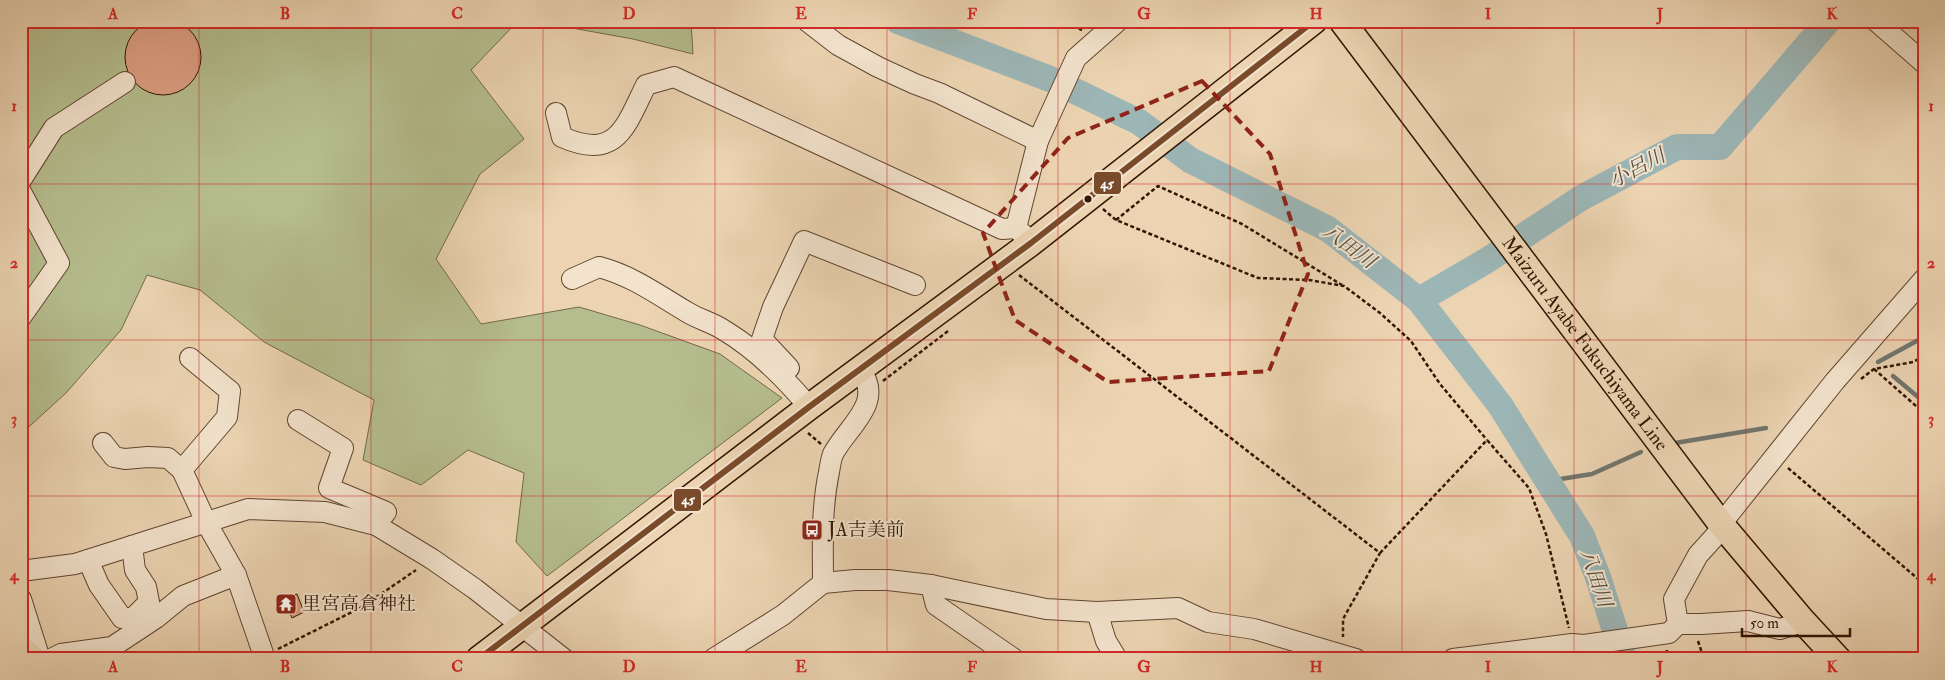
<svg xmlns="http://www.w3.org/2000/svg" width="1945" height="680" font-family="'IM FELL Double Pica','Noto Serif JP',serif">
<rect width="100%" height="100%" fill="#ecd4b2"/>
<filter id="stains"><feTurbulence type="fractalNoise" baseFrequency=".004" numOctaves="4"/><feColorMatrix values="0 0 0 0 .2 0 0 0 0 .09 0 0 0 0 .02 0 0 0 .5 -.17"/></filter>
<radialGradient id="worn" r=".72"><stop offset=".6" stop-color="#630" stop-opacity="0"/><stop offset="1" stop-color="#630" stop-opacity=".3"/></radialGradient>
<g fill="#b5bd8e" stroke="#736949">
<path d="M 21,21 L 691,21 L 693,54 L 633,39 L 572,28 L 516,23 L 471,70 L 524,139 L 480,174 L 436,259 L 481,324 L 579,307 L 640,325 L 720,354 L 782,398 L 547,576 L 516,542 L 524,473 L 468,450 L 421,485 L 363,460 L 374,400 L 264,342 L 200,290 L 147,275 L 121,330 L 66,393 L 21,434 Z"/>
<path d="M 921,652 L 950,659 L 867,659 L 868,659 Z"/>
</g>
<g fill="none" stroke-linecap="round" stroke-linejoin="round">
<g stroke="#71766f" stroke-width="4.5">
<path d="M 1878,362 L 1924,337"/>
<path d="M 1893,376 L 1924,402"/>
<path d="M 1675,443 L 1766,428"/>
<path d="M 1548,481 L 1592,474 L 1641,452"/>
</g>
<g stroke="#9cb6b6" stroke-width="26">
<path d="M 898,21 L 1050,79 L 1139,122 L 1190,160 L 1328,229 L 1419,300 L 1500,405 L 1582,536 L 1598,577 L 1624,659"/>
<path d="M 1419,300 L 1486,261 L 1581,198 L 1677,147 L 1720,147 L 1828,21"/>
</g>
</g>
<g fill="#dd9f83" stroke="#311504">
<circle cx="163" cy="57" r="38"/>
<path d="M 297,594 L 304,612 L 292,618 L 284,599 Z"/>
</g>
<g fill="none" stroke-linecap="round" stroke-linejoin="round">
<g stroke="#604530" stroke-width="22">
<g id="minor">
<path d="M 807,21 L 838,45 L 878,67 L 915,84 L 939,93 L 1038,141"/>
<path d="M 1876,21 L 1924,63"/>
<path d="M 556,113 L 562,137 C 616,161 625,128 646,85 L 674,77 L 1002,229 L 1016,228"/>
<path d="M 21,180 L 54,128 L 125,82"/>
<path d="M 21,192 L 59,263 L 21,317"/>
<path d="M 1026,237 L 1016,228 L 1038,141 L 1076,58 L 1118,21"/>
<path d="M 572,279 L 599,267 C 633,276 658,295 687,312 C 698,319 711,322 722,329 C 756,349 784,377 809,407"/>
<path d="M 789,368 L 762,339 L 773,307 L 804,241 L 915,285"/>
<path d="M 298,420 L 343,448 L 329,488 L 386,512 L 376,525"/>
<path d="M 103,443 L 114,457 L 125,459 L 148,457 L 168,458 L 182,470 L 206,522 L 236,575 L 265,659"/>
<path d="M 182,470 L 227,417 L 230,391 L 190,358"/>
<path d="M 88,560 L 99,585 L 122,618 L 133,618 L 149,602 L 146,587 L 135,570 L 132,546"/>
<path d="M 21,571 L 75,564 L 248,509 L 325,512 L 376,525 L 432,559 L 475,589 L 564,659"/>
<path d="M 823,583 C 823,545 821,510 829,472 C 830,466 831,459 833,454 C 848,426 884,403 861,371"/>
<path d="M 931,585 L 936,605 L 1014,659"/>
<path d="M 21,599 L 40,659"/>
<path d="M 1097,612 L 1106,641 L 1117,659"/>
<path d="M 1678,624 L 1701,624 L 1748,621 L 1780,629 L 1796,624 L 1802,620"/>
<path d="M 51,659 L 61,654 L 112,647 L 156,618 L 183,596 L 236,575"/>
<path d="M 713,659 L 783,615 L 823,583 L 855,580 L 888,580 L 931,585 L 1046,609 L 1097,612 L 1178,608 L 1208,622 L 1254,629 L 1356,659"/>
<path d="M 1453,659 L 1572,644 L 1584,645 L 1669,633 L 1678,624 L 1674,599 L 1698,555 L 1717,534 L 1721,524 L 1835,381 L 1924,279"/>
</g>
</g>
<g stroke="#311504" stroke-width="28">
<g id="major">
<path id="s1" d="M 1342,21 L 1721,524 L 1802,620 L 1838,659"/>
<path d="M 21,649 L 33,659"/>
<path d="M 479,659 L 809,407 L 1031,243 L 1314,21"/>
</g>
</g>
<g stroke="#311504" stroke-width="2.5" stroke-dasharray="4 2.5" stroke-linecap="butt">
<path d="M 1061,21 L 1082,30"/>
<path d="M 1103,209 L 1116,220 L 1258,278 L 1309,280 L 1344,286 L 1380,313 L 1411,341 L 1440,384 L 1487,440"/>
<path d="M 1116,220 L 1158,186 L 1242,224 L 1342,285"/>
<path d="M 1019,275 L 1380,553 L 1343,619 L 1343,637"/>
<path d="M 1874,369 L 1924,413"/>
<path d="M 1861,379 L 1874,369 L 1913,362 L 1924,356"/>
<path d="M 883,381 L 948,331"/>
<path d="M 808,433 L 821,444"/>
<path d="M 1788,468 L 1924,584"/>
<path d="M 1380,553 L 1487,440 L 1529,488 L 1546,534 L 1569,628"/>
<path d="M 1698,641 L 1704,659"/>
<path d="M 278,649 L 362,607 L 416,570"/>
<path d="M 1666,659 L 1667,650"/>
</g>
<use href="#minor" stroke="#f3e3cd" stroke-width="20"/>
<use href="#major" stroke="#ecd4b2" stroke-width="25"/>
<g stroke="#f3e3cd" stroke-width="10">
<path id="bus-1" d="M 479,659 L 809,407 L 1031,243 L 1314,21"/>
</g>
<use href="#bus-1" stroke="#7a4b2a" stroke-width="6"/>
</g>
<path fill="none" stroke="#8f2418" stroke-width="4" stroke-dasharray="10 6" stroke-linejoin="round" d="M 1202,81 L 1270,154 L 1308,274 L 1269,371 L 1108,382 L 1015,320 L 983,233 L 1068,138 Z"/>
<path fill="none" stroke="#d62828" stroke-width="1" stroke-opacity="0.55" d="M 199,21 L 199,659M 371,21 L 371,659M 543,21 L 543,659M 715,21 L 715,659M 887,21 L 887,659M 1058,21 L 1058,659M 1230,21 L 1230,659M 1402,21 L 1402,659M 1574,21 L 1574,659M 1746,21 L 1746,659M 21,184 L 1924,184M 21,340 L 1924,340M 21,496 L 1924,496"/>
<defs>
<g id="bus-square" transform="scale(1.125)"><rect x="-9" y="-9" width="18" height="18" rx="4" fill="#8f2418" stroke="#f3e3cd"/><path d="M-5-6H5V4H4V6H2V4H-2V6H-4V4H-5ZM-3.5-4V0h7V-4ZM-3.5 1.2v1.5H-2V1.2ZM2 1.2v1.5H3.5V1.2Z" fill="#fff"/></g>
<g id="temple-square" transform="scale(1.125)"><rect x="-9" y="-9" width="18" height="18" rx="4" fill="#8f2418" stroke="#f3e3cd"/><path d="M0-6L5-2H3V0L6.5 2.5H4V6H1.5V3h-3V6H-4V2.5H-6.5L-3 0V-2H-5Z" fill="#fff"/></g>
</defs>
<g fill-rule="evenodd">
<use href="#bus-square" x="812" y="530"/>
<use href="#temple-square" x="286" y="604"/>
</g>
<circle fill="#311504" stroke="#f3e3cd" stroke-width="2" cx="1088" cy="199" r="4.5"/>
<g text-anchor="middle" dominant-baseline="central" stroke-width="4" stroke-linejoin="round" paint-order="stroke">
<g font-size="19" fill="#311504" stroke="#f3e3cd">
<text stroke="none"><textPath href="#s1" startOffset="404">Maizuru Ayabe Fukuchiyama Line</textPath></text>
</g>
<g font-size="19" fill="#311504" stroke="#f3e3cd" text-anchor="start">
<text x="828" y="530">JA吉美前</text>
<text x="302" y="604">里宮高倉神社</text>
</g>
<g font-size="20" font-style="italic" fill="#564d42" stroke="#f3e3cd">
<text transform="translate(1637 168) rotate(-28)">小呂川</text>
<text transform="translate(1349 246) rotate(36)">八田川</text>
<text transform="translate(1596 578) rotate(71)">八田川</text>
</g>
</g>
<g stroke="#f3e3cd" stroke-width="2">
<rect x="1093" y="171" width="29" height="24" rx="5" fill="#7a4b2a"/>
<rect x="673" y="488" width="29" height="24" rx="5" fill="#7a4b2a"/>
</g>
<g font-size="14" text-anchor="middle" font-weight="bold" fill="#fff">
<text x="1107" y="188">45</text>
<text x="688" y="504">45</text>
</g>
<rect width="1945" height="680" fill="none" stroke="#ecd4b2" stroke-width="55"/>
<path d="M1742 628v8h108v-8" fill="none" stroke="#311504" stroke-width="2.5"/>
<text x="1750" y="628" font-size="15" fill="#311504" stroke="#f3e3cd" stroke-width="4" paint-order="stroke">50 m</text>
<rect x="28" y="28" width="1890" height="624" fill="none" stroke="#d62828" stroke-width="2"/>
<g font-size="16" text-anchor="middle" font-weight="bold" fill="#d62828">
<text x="113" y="19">A</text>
<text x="285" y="19">B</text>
<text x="457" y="19">C</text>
<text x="629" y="19">D</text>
<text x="801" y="19">E</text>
<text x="972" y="19">F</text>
<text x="1144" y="19">G</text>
<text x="1316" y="19">H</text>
<text x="1488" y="19">I</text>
<text x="1660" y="19">J</text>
<text x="1832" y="19">K</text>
<text x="14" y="111">1</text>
<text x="1931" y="111">1</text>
<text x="14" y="268">2</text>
<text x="1931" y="268">2</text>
<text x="14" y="424">3</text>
<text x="1931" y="424">3</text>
<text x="14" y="580">4</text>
<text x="1931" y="580">4</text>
<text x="113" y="672">A</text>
<text x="285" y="672">B</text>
<text x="457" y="672">C</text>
<text x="629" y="672">D</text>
<text x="801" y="672">E</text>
<text x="972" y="672">F</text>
<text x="1144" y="672">G</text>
<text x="1316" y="672">H</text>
<text x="1488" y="672">I</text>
<text x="1660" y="672">J</text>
<text x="1832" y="672">K</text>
</g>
<rect width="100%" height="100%" filter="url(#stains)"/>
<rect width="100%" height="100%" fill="url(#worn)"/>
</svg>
